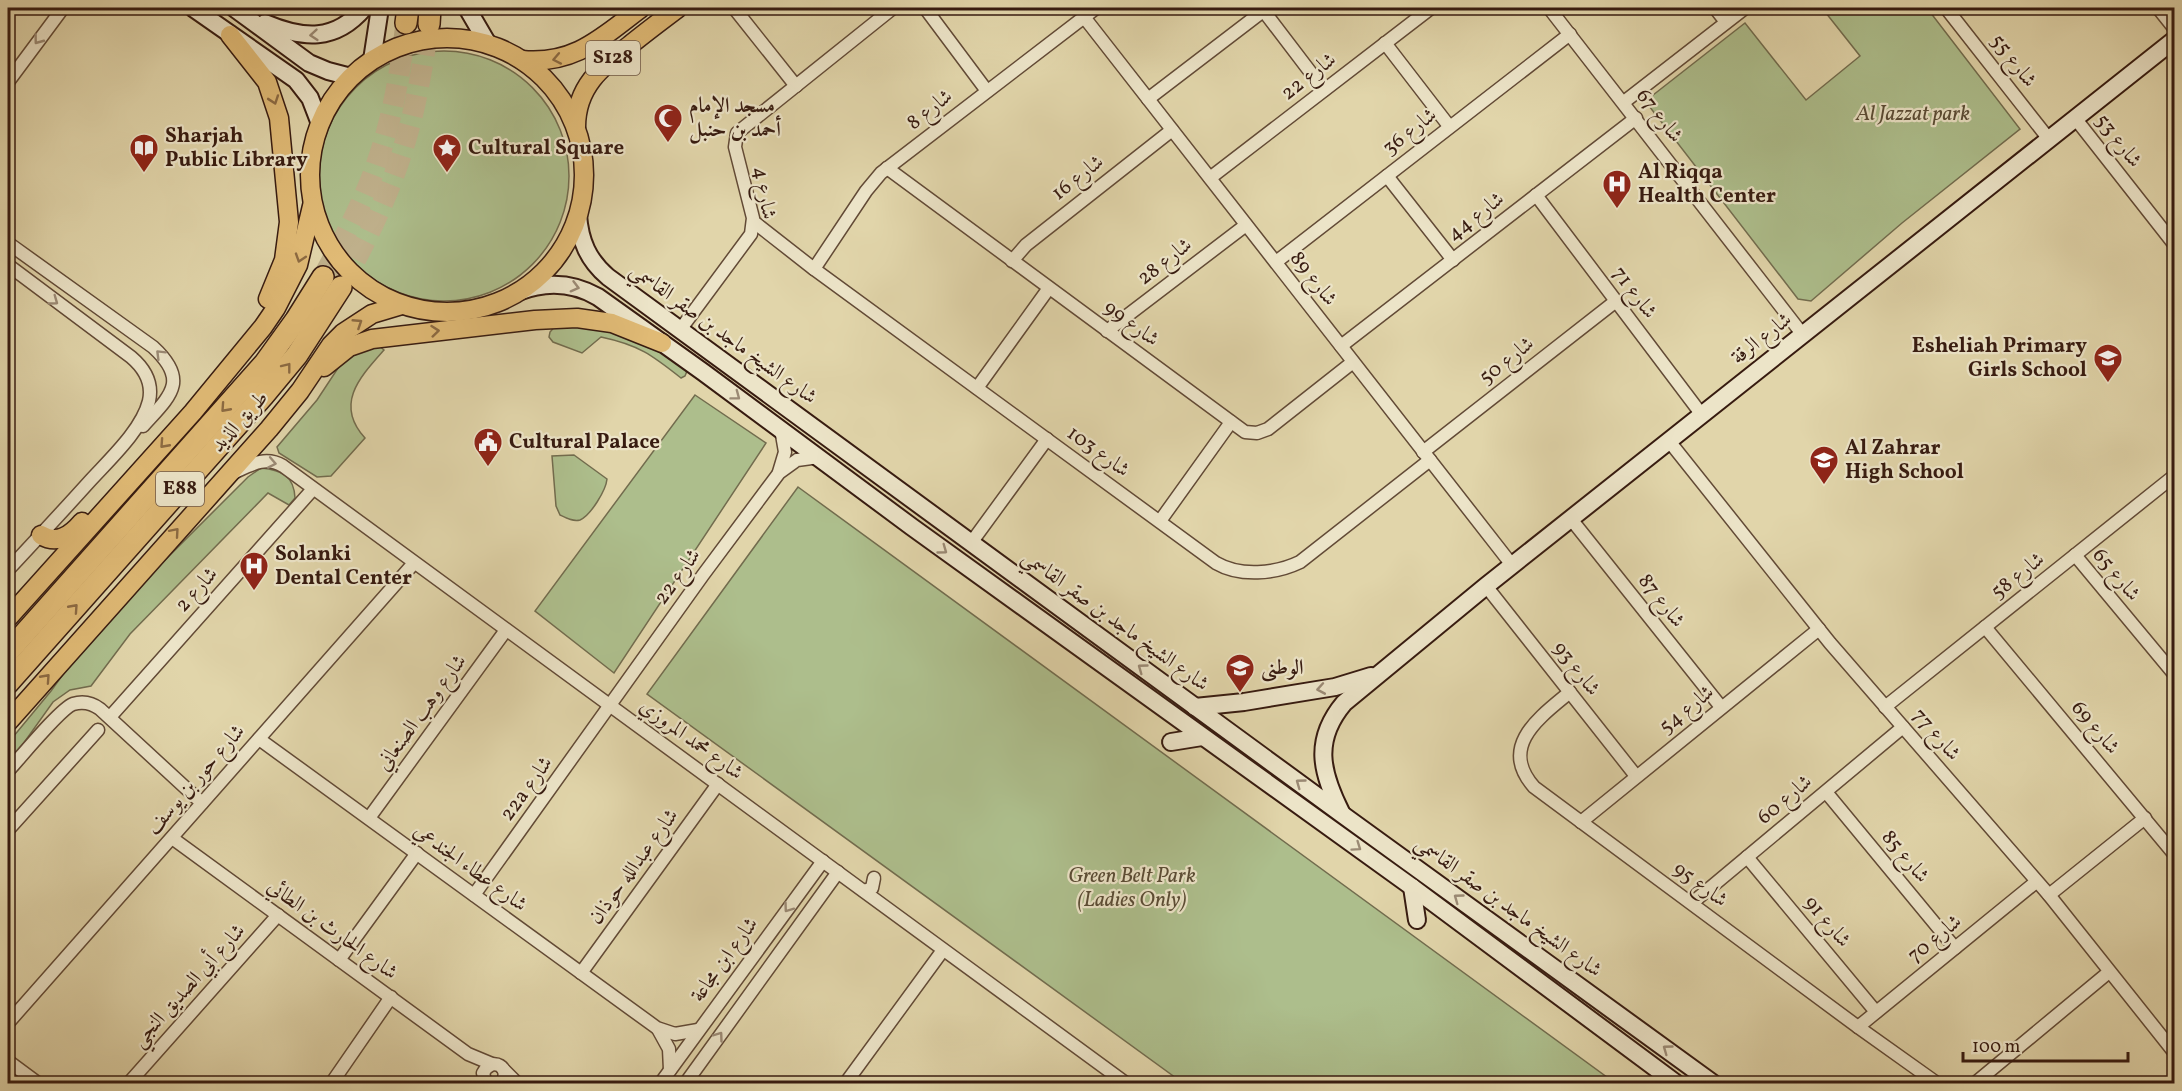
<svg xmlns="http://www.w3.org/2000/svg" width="2182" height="1091" font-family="Vollkorn,Amiri,serif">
<rect width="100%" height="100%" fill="#e1d5aa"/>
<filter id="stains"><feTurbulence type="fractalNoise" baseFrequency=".00333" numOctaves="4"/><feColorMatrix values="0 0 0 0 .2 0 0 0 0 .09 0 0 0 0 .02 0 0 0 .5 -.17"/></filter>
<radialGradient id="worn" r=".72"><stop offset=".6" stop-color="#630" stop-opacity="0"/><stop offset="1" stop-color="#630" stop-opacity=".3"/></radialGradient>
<g fill="#adbe8c" stroke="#726c4e" stroke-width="1.5">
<path d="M 1822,8 L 1927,8 L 2020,129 L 1902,223 L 1811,301 L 1798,299 L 1649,106 L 1648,99 L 1745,23 L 1806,100 L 1860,56 Z"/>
<circle cx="444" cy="176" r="125"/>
<path d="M 558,323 C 571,324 586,324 600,326 C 621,330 674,353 687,371 L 685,376 L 681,378 C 652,355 639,345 601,337 L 582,353 L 553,342 L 549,337 L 550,332 Z"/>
<path d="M 377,344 L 384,350 C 360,377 334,404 365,438 L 331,476 L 317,477 L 279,453 L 277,447 L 317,400 L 342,362 L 352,353 Z"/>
<path d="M 695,395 L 766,443 L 614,673 L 535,611 Z"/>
<path d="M 574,455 L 607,479 C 606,490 591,515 580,520 C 573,522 566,518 560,515 L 556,506 L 552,456 Z"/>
<path d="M 261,468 C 282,470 294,476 295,498 L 289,505 L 268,493 L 130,634 L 91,686 L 70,690 L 53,702 L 8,765 L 8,743 L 51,691 L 95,630 L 248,477 Z"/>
<path d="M 798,487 L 1615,1083 L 1183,1083 L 647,694 Z"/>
</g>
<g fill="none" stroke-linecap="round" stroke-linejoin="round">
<g stroke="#bfb08b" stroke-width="21" stroke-dasharray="21 10" stroke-linecap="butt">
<path d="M 323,277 C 340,245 358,213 371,179 C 391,128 400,76 406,23"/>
<path d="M 341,287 C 368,238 393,187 408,132 C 418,97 423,61 429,24"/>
</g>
<g stroke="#624a36" stroke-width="15">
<g id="street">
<path d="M 734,8 L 796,86"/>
<path d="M 925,8 L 987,91"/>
<path d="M 1549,8 L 1803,335"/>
<path d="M 1715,8 L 1726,22"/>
<path d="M 1946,8 L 2048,138"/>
<path d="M 2158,8 L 2174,28"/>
<path d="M 1263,10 L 1324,90"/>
<path d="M 1084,17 L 1512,565"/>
<path d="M 1385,43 L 1449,126"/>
<path d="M 8,82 L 63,8"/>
<path d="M 1148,99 L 1267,8"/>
<path d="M 1624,102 L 1745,8"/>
<path d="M 2075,118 L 2174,244"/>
<path d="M 887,168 L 1245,432 L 1257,433 L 1268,429 L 1353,362"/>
<path d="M 1387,176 L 1453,260"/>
<path d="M 1210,178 L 1431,8"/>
<path d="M 1536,195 L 1702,415"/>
<path d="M 754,222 L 814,269 L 1216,563 C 1240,577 1275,574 1300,562 L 1430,460"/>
<path d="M 8,243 L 153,347 C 190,381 170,396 143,426"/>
<path d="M 1012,261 L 1026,245 L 1172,130"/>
<path d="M 1276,262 L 1570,34"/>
<path d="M 8,265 L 131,357 C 144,368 153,383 149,401 C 142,430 109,460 89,482 C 62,512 35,541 8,570"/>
<path d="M 814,269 L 866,191 L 881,173 L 1096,8"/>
<path d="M 680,330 L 751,234 L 753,218 L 735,147 L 737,133 L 893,8"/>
<path d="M 1107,331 L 1246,225"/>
<path d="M 1341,346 L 1636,118"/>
<path d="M 977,388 L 1049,288"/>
<path d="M 1669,441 L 1830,643 L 2049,895 L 2174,1052"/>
<path d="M 1423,452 L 1616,301"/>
<path d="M 235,472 C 252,464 266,456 283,466 L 1127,1084"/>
<path d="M 779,472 L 785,452 L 781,429"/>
<path d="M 1571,519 L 1721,707"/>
<path d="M 1160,521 L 1231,422"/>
<path d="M 971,543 L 1047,439"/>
<path d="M 2075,555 L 2174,674"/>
<path d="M 1486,586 L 1636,776"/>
<path d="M 1985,627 L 2174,854"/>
<path d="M 1570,692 C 1540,717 1498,746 1534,787 L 1858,1027 L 1938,1084"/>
<path d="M 1885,707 L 2174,476"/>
<path d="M 110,717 L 313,489"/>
<path d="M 259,739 L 657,1028 L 675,1034 L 698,1030"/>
<path d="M 8,771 C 20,758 60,709 73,704 C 83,701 92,703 100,709 L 202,803"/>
<path d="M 1826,792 L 1955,948"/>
<path d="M 369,818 L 506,630"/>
<path d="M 1581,822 L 1819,629"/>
<path d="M 8,830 L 98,730"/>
<path d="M 172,838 L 468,1054 L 492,1064"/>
<path d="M 1747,857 L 1876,1012"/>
<path d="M 864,891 L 872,888 L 874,878"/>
<path d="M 474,895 L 703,575 L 779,473 L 797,460 L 819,457"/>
<path d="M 2049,895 L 2145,818"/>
<path d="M 1692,903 L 1903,727"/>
<path d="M 339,960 L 417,853"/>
<path d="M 581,973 L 718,784"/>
<path d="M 8,1023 L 414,563"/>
<path d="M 1858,1027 L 2036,882"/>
<path d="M 658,1029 L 669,1049 L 670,1070"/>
<path d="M 8,1061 L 39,1084"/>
<path d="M 503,1069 L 518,1084"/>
<path d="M 128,1084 L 278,915"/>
<path d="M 331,1084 L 391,997"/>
<path d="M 486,1084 L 483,1073 C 492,1055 513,1068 501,1084"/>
<path d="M 660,1084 L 823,861"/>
<path d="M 685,1084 L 838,872"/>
<path d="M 845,1084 L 943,950"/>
<path d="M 1974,1084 L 2109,972"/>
<path d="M 2169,1084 L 2174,1080"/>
</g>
</g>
<g stroke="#371b10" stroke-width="20">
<g id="secondary">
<path d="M 193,8 L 296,80 L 310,98 L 320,124"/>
<path d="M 234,8 L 309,63 L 328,71 L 351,77"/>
<path d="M 467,8 L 488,44"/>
<path d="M 265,23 C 303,39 335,42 364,8"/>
<path d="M 372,60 L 380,8"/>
<path d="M 578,215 C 580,241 588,260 608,277 L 1343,815 L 1714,1084"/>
<path d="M 518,292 C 546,281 572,282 598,297 L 703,372 L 912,527 L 1412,887 L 1677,1084"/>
<path d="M 1195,707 L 1244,702 L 1335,687 L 1371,676"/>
<path d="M 1171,742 L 1202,737"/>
<path d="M 1341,812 C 1321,772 1313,740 1344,703 L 1486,586 L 2174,40"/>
<path d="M 1412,887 L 1417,920"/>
</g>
</g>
<g stroke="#371b10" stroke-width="21">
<g id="primary">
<path d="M 230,35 L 267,82 L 279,118 L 289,222 L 284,260 L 268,299"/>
<circle cx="447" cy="175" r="137"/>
<path d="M 522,60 C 575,65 602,37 641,8"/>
<path d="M 576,127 C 576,87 601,67 630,45 C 646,32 662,20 678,8"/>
<path d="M 324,367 L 349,347 L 372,339 L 535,320 L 577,318 L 612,323 L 662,343"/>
<path d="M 41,535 C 57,545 71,535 82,522"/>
<path d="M 8,618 L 193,412 L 263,327 L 276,308 L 298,265 L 312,206"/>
<path d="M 8,722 L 269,429 L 300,391 L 331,345 L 343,333 L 372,314 L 402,305"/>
</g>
</g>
<g stroke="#371b10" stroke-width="24">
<g id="highway">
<path d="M 406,23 L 408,8"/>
<path d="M 429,24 L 430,8"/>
<path d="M 8,652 L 265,363 L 296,320 L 323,277"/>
<path d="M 8,683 L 263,396 L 297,355 L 341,287"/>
</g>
</g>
<use href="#street" stroke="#ece4c8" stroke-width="12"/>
<use href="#secondary" stroke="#ece4c8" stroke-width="16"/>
<use href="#primary" stroke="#e0ba75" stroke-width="18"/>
<use href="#highway" stroke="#e0ba75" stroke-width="21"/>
</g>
<defs><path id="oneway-chevron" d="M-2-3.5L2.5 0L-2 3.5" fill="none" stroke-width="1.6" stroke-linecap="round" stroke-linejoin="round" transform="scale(1.5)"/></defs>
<g stroke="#9b8a75">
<use href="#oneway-chevron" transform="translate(314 35) rotate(175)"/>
<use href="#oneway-chevron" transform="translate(38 40) rotate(127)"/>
<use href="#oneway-chevron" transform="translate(575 287) rotate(15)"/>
<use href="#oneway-chevron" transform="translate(54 301) rotate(36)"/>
<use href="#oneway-chevron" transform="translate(160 354) rotate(-135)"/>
<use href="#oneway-chevron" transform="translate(736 396) rotate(37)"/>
<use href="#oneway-chevron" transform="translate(272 463) rotate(11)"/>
<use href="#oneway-chevron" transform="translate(943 550) rotate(36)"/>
<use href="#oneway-chevron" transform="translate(1142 668) rotate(-144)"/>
<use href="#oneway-chevron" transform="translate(1321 689) rotate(170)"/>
<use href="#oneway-chevron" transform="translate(1300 783) rotate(-144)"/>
<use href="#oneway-chevron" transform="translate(1357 847) rotate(35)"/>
<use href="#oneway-chevron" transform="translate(1458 898) rotate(-144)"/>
<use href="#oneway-chevron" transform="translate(788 908) rotate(126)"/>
<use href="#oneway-chevron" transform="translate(719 1036) rotate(-54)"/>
<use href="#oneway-chevron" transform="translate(1667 1049) rotate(-144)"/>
</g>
<g stroke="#8c6a42">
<use href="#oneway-chevron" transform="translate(557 59) rotate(169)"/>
<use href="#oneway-chevron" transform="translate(274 100) rotate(71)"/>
<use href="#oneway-chevron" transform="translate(300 258) rotate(108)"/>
<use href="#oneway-chevron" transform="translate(358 323) rotate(-33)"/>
<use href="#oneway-chevron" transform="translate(435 331) rotate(-6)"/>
<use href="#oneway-chevron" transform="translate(287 367) rotate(-52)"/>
<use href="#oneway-chevron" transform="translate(225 408) rotate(132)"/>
<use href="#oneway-chevron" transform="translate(164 444) rotate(132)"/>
<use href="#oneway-chevron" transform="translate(175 532) rotate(-49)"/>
<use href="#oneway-chevron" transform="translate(74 608) rotate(-48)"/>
<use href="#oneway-chevron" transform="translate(46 678) rotate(-48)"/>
</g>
<defs>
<g id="mosque-pin" transform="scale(1.5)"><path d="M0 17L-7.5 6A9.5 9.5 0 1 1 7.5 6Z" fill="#8f2418" stroke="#ece4c8"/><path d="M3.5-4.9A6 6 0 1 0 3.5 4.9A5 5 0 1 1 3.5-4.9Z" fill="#fff"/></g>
<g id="library-pin" transform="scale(1.5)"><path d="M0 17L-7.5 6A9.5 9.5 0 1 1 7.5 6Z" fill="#8f2418" stroke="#ece4c8"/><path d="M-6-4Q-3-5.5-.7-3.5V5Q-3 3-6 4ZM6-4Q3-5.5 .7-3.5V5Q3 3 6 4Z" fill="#fff"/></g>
<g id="sight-pin" transform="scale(1.5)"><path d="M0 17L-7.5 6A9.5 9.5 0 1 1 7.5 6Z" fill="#8f2418" stroke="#ece4c8"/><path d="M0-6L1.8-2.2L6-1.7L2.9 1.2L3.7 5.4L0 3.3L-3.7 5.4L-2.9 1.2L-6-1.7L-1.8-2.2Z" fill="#fff"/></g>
<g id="hospital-pin" transform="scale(1.5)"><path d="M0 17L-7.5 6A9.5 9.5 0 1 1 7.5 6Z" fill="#8f2418" stroke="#ece4c8"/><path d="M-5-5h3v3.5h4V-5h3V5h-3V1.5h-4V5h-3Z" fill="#fff"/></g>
<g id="school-pin" transform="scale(1.5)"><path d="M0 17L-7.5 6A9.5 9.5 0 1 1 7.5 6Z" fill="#8f2418" stroke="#ece4c8"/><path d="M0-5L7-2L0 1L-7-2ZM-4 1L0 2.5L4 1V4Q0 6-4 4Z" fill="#fff"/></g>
<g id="civic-pin" transform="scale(1.5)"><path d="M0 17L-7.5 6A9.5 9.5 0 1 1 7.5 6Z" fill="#8f2418" stroke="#ece4c8"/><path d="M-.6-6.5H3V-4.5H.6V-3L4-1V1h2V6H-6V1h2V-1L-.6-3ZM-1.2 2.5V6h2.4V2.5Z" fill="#fff"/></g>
</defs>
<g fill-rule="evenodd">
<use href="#mosque-pin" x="668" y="118"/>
<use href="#library-pin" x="144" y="148"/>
<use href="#sight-pin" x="447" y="148"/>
<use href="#hospital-pin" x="1617" y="184"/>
<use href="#school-pin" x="2108" y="358"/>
<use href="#civic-pin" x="488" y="442"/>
<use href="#school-pin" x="1824" y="460"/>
<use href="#hospital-pin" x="254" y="566"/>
<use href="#school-pin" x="1240" y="668"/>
</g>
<g text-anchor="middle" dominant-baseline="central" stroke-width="4.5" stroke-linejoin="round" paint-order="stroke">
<g fill="#ece4c8" stroke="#6d5747" stroke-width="1.5">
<rect x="586" y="41" width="54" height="34" rx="4.5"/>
<rect x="156" y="472" width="48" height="34" rx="4.5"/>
</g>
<g font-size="20" font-weight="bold" fill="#371b10">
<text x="613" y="58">S128</text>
<text x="180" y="489">E88</text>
</g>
<g font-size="21" fill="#371b10" stroke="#ece4c8">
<text transform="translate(2013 61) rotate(52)">شارع 55</text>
<text transform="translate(1309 77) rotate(-38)">شارع 22</text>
<text transform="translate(930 110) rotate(-38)">شارع 8</text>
<text transform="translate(1659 116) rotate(52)">شارع 67</text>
<text transform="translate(1410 132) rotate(-38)">شارع 36</text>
<text transform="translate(2118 141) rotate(52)">شارع 53</text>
<text transform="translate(1078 178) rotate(-38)">شارع 16</text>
<text transform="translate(764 193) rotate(80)">شارع 4</text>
<text transform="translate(1476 217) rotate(-38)">شارع 44</text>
<text transform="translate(1165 262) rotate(-38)">شارع 28</text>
<text transform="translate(1313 279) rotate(52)">شارع 89</text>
<text transform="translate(1634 293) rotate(53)">شارع 71</text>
<text transform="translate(1131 324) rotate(36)">شارع 99</text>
<text transform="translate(723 334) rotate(36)">شارع الشيخ ماجد بن صقر القاسمي</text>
<text transform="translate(1762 339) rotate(-38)">شارع الرقة</text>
<text transform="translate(1507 361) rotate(-38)">شارع 50</text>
<text transform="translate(240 422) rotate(-48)">طريق الذيد</text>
<text transform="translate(1098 452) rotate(36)">شارع 103</text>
<text transform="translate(2116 575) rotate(50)">شارع 65</text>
<text transform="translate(2018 576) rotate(-38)">شارع 58</text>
<text transform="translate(678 577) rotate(-54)">شارع 22</text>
<text transform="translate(197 590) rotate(-48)">شارع 2</text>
<text transform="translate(1661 601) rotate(52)">شارع 87</text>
<text transform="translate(1115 621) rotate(36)">شارع الشيخ ماجد بن صقر القاسمي</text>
<text transform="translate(1576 669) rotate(52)">شارع 93</text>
<text transform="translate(1687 710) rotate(-39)">شارع 54</text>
<text transform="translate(422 713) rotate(-54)">شارع وهب الصنعاني</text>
<text transform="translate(2095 728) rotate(50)">شارع 69</text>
<text transform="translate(1936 735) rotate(49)">شارع 77</text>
<text transform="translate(691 740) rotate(36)">شارع محمد المروزي</text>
<text transform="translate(196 780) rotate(-49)">شارع حور بن يوسف</text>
<text transform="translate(527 789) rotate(-54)">22a شارع</text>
<text transform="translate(1785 800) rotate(-40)">شارع 60</text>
<text transform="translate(1905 857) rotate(50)">شارع 85</text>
<text transform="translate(634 867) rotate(-54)">شارع عبدالله حوذان</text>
<text transform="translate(470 868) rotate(36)">شارع عطاء الجندعي</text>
<text transform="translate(1700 885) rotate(36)">شارع 95</text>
<text transform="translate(1508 907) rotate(36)">شارع الشيخ ماجد بن صقر القاسمي</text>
<text transform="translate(1827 922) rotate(50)">شارع 91</text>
<text transform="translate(332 930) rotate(36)">شارع الحارث بن الطائي</text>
<text transform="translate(1935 939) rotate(-39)">شارع 70</text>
<text transform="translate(725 960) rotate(-54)">شارع ابن مجاعة</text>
<text transform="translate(189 986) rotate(-48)">شارع أبي الصديق النجي</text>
</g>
<g font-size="21" font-weight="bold" fill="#371b10" stroke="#ece4c8" text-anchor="start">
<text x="689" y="106">مسجد الإمام<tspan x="689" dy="24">أحمد بن حنبل</tspan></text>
<text x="165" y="136">Sharjah<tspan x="165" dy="24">Public Library</tspan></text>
<text x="468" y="148">Cultural Square</text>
<text x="1638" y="172">Al Riqqa<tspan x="1638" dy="24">Health Center</tspan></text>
<text x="2087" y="346" text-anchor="end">Esheliah Primary<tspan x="2087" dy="24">Girls School</tspan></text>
<text x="509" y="442">Cultural Palace</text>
<text x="1845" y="448">Al Zahrar<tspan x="1845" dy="24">High School</tspan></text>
<text x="275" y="554">Solanki<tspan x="275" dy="24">Dental Center</tspan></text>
<text x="1261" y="668">الوطنی</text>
</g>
<g font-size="21" font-style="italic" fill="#5a4c35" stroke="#ece4c8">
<text x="1913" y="114">Al Jazzat park</text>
<text x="1132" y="876">Green Belt Park<tspan x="1132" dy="24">(Ladies Only)</tspan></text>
</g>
</g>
<rect width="2182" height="1091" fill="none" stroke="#e1d5aa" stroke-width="30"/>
<rect x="9" y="9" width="2164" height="1073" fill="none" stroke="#371b10" stroke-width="3"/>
<rect x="15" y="15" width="2152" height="1061" fill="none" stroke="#371b10" stroke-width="1.5"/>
<path d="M1963 1052v9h165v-9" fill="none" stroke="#371b10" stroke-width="3"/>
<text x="1972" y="1052" font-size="18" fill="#371b10" stroke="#ece4c8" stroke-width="4.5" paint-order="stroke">100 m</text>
<rect width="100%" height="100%" filter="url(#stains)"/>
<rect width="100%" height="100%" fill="url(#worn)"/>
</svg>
